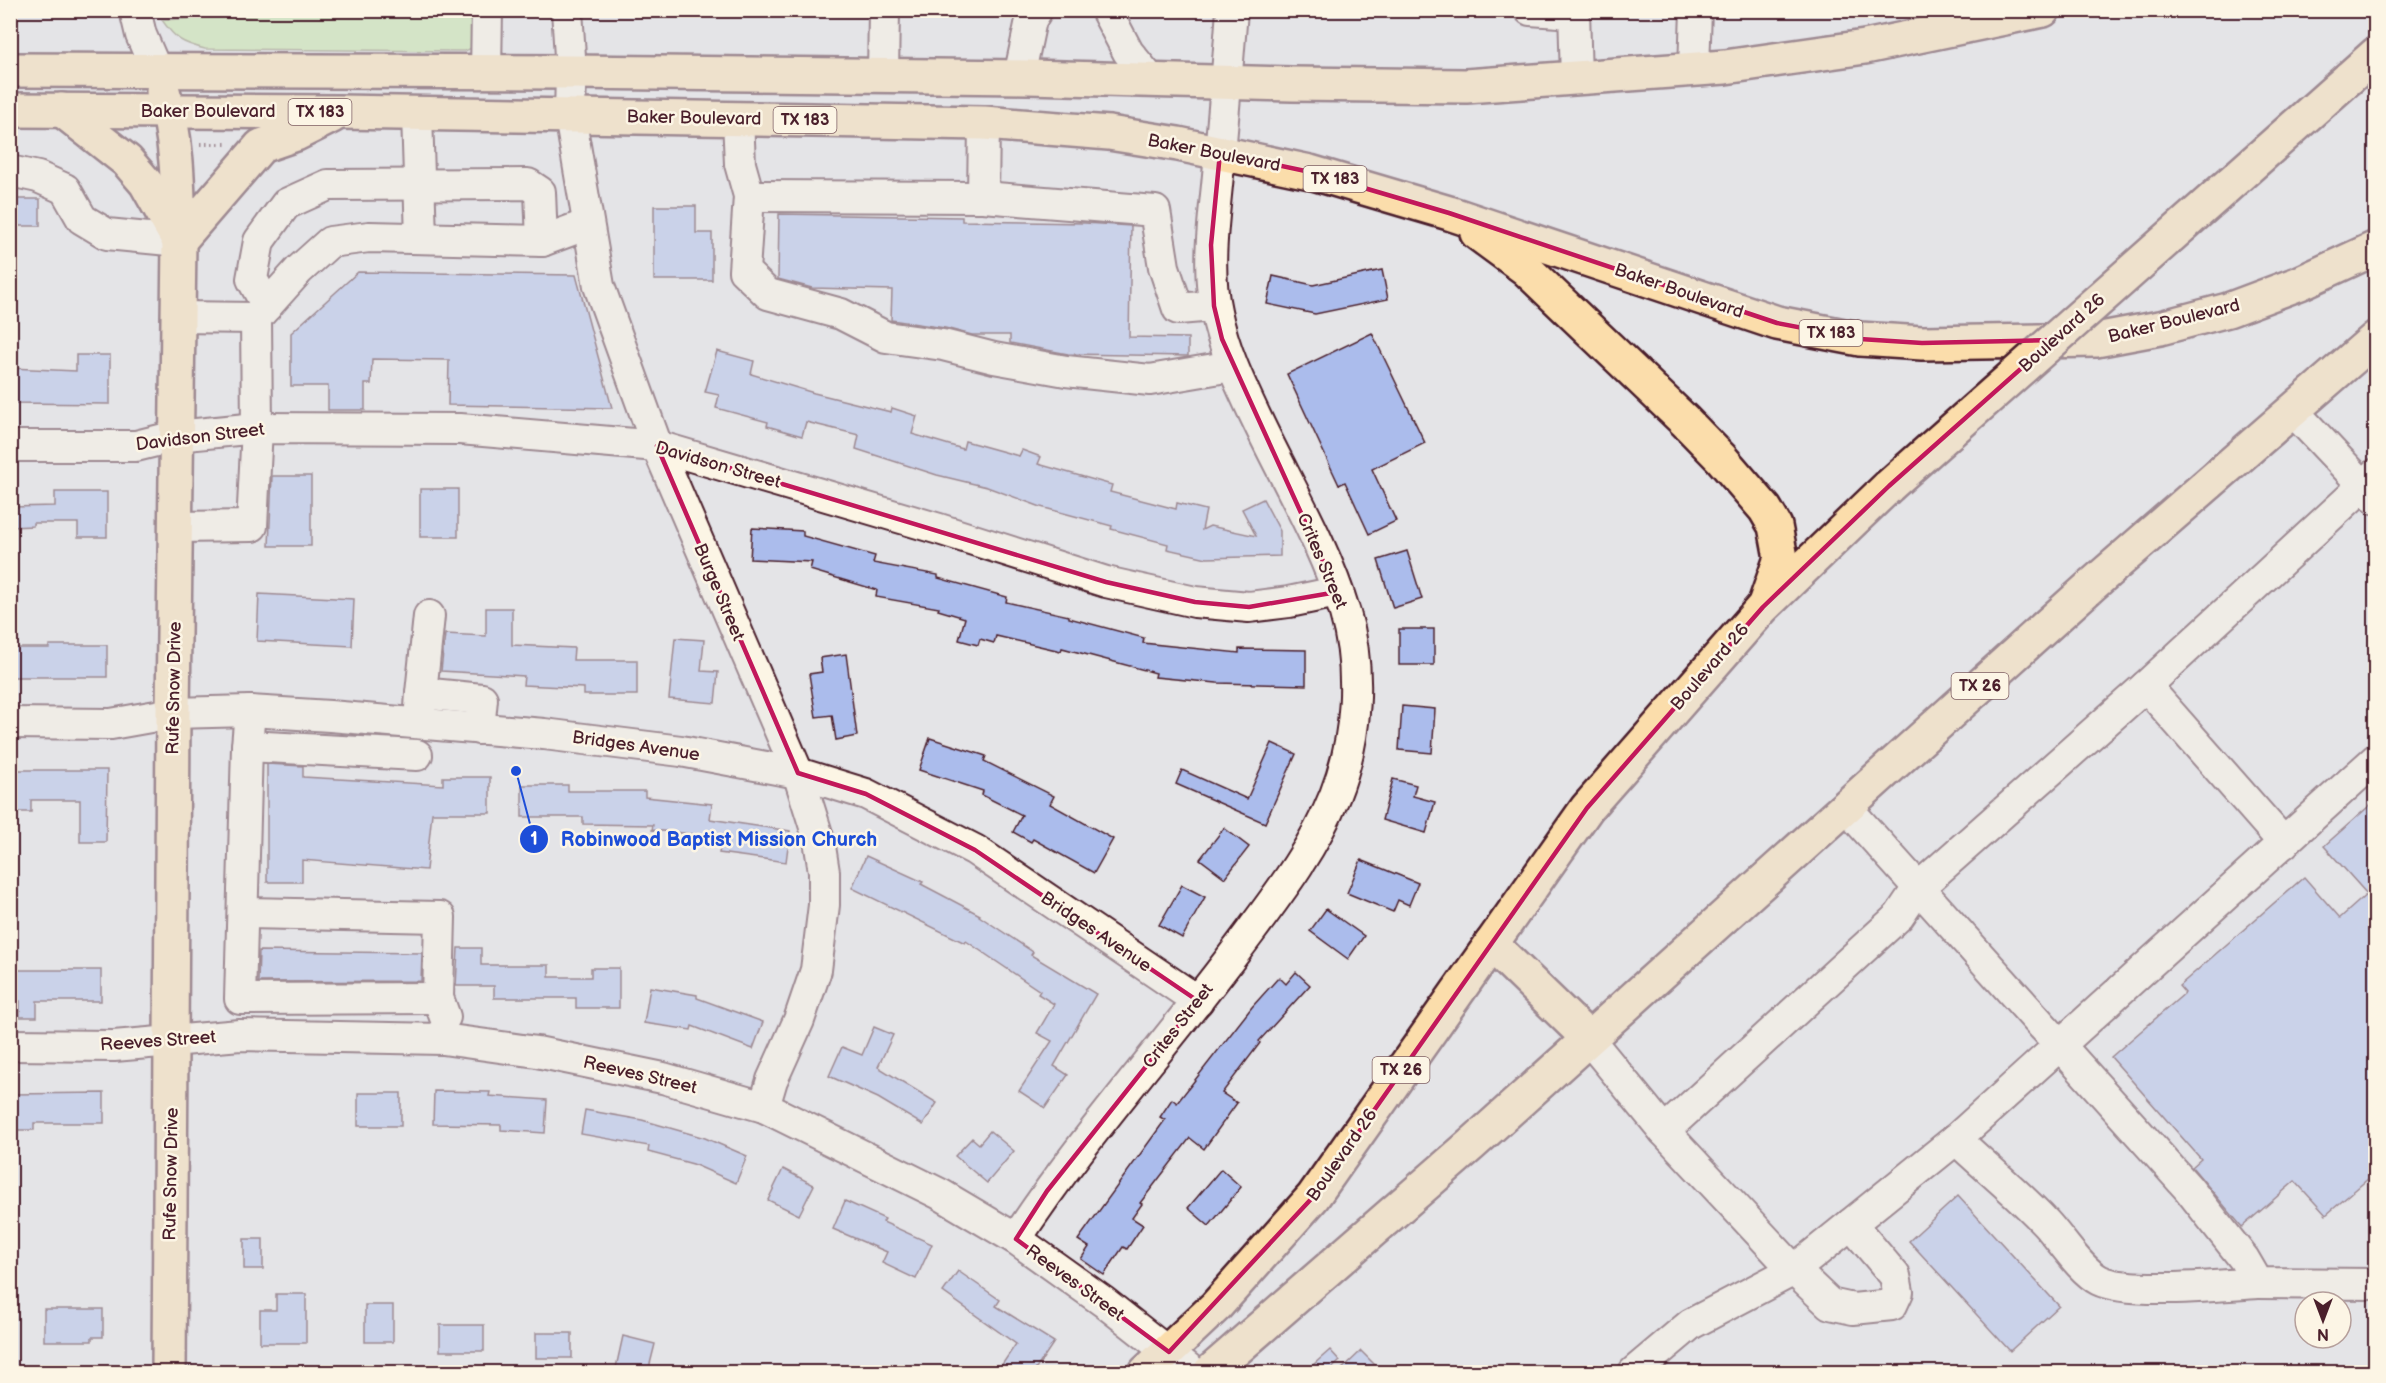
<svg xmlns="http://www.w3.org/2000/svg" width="2386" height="1383" font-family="'Balsamiq Sans',sans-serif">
<rect width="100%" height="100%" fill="#e4e4e7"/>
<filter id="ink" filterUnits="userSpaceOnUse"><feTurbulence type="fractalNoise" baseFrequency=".0167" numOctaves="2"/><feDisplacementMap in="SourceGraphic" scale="12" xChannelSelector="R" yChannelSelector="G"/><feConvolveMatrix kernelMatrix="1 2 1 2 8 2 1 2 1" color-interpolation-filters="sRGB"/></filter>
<g filter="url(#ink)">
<path fill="#c2e59f" stroke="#868265" stroke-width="1.5" d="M 256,10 L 476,11 L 474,47 L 465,51 L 205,49 C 182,43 176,40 162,20 L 255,15 Z"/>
<g fill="#abbcec" stroke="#4a1f2b" stroke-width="1.5">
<rect x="10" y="199" width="30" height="27"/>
<path d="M 654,206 L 696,206 L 696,233 L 712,233 L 712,280 L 654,280 Z"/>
<path d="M 779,214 L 962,217 L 962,221 L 1085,223 L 1131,226 L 1129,337 L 1188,338 L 1188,356 L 1068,354 L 1010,343 L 1010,335 L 972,335 L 945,328 L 891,320 L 892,290 L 812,288 L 778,279 Z"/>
<path d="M 1382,270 L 1388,299 L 1315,314 L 1267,304 L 1273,276 L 1313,285 Z"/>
<path d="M 358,272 L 576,275 L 612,408 L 448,405 L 449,360 L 372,359 L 371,384 L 365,384 L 365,410 L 328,410 L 328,386 L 291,386 L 291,333 Z"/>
<path d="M 1372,333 L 1425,443 L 1372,469 L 1396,521 L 1369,534 L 1345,482 L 1339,485 L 1287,374 Z"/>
<path d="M 717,351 L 754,361 L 751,374 L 814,393 L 891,412 L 892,408 L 917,416 L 912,434 L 963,449 L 965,441 L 1019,456 L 1022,450 L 1041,457 L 1038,464 L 1112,485 L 1110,492 L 1176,509 L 1177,503 L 1206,510 L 1202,530 L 1210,526 L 1256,536 L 1242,509 L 1263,499 L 1280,531 L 1280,556 L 1207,558 L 1167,549 L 1168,544 L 1111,529 L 1112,526 L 1041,507 L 987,487 L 937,475 L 856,449 L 859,435 L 806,422 L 802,436 L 767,426 L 768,422 L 716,408 L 719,395 L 705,392 Z"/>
<path d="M 76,355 L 110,355 L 110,404 L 10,403 L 10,368 L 76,371 Z"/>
<path d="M 272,476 L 311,476 L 311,546 L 269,546 Z"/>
<rect x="420" y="489" width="38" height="48"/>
<path d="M 55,492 L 107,492 L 107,537 L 78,537 L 78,523 L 33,523 L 33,526 L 10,527 L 10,507 L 55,506 Z"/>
<path d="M 752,528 L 803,531 L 803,536 L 875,556 L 873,563 L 938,575 L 938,578 L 1007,597 L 1006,602 L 1069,616 L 1069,618 L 1144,638 L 1143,643 L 1239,653 L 1239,649 L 1306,650 L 1306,685 L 1217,683 L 1155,677 L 1156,673 L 1062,648 L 1061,651 L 996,636 L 994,643 L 980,639 L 978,645 L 959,640 L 965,618 L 938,610 L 939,608 L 876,597 L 877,590 L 810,570 L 812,562 L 750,559 Z"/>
<path d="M 1407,551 L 1422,599 L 1393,608 L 1378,560 Z"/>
<path d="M 259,594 L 354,599 L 352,646 L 257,641 Z"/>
<path d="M 486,608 L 512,608 L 512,645 L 574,648 L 573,660 L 637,660 L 637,695 L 584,695 L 584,688 L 523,685 L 524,676 L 441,671 L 445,634 L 486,636 Z"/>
<rect x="1399" y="629" width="35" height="36"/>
<path d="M 675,638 L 704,640 L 701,671 L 718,672 L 715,703 L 669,699 Z"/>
<path d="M 49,645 L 107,645 L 107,677 L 10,677 L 10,648 L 49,648 Z"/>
<path d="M 846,654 L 857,736 L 836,740 L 832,715 L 816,717 L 809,674 L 822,672 L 820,658 Z"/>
<path d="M 1402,706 L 1435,709 L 1432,753 L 1399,750 Z"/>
<path d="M 930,738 L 986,756 L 984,761 L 1054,796 L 1050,804 L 1113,839 L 1094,873 L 1033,839 L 1031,842 L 1013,832 L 1022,815 L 982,795 L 983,791 L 919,770 Z"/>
<path d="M 1272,743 L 1296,754 L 1265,823 L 1176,784 L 1182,770 L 1247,799 Z"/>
<path d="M 267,764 L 303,766 L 303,777 L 443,785 L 443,777 L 490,777 L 490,813 L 432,813 L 426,870 L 302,860 L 302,882 L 267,882 Z"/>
<path d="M 10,770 L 107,770 L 106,842 L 80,842 L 80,800 L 31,800 L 31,812 L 10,812 Z"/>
<path d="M 1393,779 L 1416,785 L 1413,796 L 1435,802 L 1426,833 L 1382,820 Z"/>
<path d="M 522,785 L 568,785 L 568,791 L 645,791 L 645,797 L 712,804 L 710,819 L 790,831 L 786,862 L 719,853 L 722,837 L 652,830 L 653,825 L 583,824 L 583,817 L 522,817 Z"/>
<path d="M 2376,800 L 2376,1172 L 2326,1215 L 2295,1181 L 2242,1227 L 2192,1167 L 2201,1159 L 2111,1057 L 2185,993 L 2179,986 L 2304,877 L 2340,918 L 2367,894 L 2324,846 Z"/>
<path d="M 1224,828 L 1249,847 L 1225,878 L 1200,859 Z"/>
<path d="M 866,856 L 923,882 L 921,884 L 980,915 L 979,916 L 1033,952 L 1031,955 L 1096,994 L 1054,1066 L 1068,1075 L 1045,1108 L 1019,1091 L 1052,1041 L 1037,1033 L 1054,1004 L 1038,994 L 1040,991 L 966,941 L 965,943 L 852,888 Z"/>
<path d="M 1361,860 L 1418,883 L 1409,905 L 1398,900 L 1393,912 L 1347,893 Z"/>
<path d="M 1182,885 L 1205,897 L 1182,938 L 1159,925 Z"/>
<path d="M 1326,909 L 1364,936 L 1348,959 L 1310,931 Z"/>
<path d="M 458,948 L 481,948 L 481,965 L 549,965 L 549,977 L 591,977 L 591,968 L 619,968 L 619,1008 L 576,1008 L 576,998 L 494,998 L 494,986 L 456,986 Z"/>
<path d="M 259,951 L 422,953 L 421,981 L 258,982 Z"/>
<path d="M 10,970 L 101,970 L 101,1001 L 37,1001 L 37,1017 L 20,1017 L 20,1001 L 10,1001 Z"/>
<path d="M 1296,972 L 1310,985 L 1259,1041 L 1260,1043 L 1222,1093 L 1237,1103 L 1204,1149 L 1190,1138 L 1140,1203 L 1142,1204 L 1132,1218 L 1143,1225 L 1127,1249 L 1123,1247 L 1104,1275 L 1081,1259 L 1089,1247 L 1078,1240 L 1165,1120 L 1160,1117 L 1172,1099 L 1177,1103 L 1252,1007 L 1279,977 L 1286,984 Z"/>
<path d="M 650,987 L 697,995 L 697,998 L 763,1022 L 753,1049 L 692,1026 L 691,1030 L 644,1023 Z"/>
<path d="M 874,1027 L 893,1035 L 878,1067 L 937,1103 L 923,1125 L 878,1098 L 829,1076 L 842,1047 L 862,1055 Z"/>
<path d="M 434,1091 L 490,1092 L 489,1096 L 547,1100 L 545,1133 L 501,1130 L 501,1125 L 433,1124 Z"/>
<path d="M 104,1093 L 104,1123 L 34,1123 L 34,1130 L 10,1130 L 10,1094 Z"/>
<rect x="358" y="1093" width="43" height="33"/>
<path d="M 585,1110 L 642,1120 L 705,1138 L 747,1156 L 736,1183 L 693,1164 L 648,1152 L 649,1146 L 581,1134 Z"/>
<path d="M 990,1131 L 1014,1151 L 987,1183 L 955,1156 L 972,1138 L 979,1144 Z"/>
<path d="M 783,1169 L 814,1185 L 799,1215 L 768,1200 Z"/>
<path d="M 1221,1169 L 1241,1187 L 1209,1226 L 1188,1208 Z"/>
<path d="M 1958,1196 L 2059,1306 L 2010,1351 L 1909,1241 Z"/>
<path d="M 845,1201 L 885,1219 L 883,1222 L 932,1244 L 916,1279 L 882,1263 L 887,1252 L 833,1229 Z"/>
<rect x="244" y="1239" width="19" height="30"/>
<path d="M 958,1271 L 1000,1300 L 996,1306 L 1054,1342 L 1034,1372 L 997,1372 L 1016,1344 L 943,1292 Z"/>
<path d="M 276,1294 L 306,1294 L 306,1343 L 260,1343 L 260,1310 L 276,1310 Z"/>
<rect x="365" y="1305" width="28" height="37"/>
<path d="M 44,1309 L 103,1309 L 103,1337 L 92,1337 L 92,1341 L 44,1341 Z"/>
<rect x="440" y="1325" width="44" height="26"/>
<rect x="536" y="1333" width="36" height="25"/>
<path d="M 623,1336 L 655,1344 L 648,1372 L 615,1372 Z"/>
<path d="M 1330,1350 L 1340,1361 L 1328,1372 L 1305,1372 Z"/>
<path d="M 1361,1351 L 1382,1372 L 1339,1372 Z"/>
</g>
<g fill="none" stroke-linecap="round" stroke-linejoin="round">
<g stroke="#4a1f2b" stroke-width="34">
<g id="minor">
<path d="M 135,10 L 141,35 L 157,72"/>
<path d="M 567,10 L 571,72 L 570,116 L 599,286 L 657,446 L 798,773 L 819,840 L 824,872 L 824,905 L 816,970 L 799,1020 L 772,1080 L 764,1107"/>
<path d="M 1106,10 L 1128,52 L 1151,80"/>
<path d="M 1530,10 L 1574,13"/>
<path d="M 1574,10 L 1576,79"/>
<path d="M 1694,69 L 1696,10"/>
<path d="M 486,73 L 487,10"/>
<path d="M 883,76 L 884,10"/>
<path d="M 1019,77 L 1031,20 L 1037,10"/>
<path d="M 417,114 L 421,238"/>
<path d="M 738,119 L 740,164 L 749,196 L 744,271 L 768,294 L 841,314 L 886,337 L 943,345 L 994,358 L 1066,371 L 1150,380 L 1232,366"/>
<path d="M 10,171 L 38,177 L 65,189 L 82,219 L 107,234 L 179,241"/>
<path d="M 749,196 L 983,197 L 1155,211 L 1164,267 L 1178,309 L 1214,306"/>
<path d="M 983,197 L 984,123"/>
<path d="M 267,306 L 252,279 L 259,241 L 286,204 L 328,185 L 528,184 L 540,192 L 542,241"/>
<path d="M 178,317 L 256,318"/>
<path d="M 2293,411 L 2376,499"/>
<path d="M 10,446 L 136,446 L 176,436 L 257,428 L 460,429 L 657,446 L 939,529 L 1106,582 L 1195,602 L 1249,607 L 1289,602 L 1337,592"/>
<path d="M 176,527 L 252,526 L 257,428 L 256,318 L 299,270 L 330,242 L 369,237 L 542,241 L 588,224"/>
<path d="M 2146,686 L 2284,843"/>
<path d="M 421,693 L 429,616"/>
<path d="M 250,711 L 247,746 L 240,999 L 438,998"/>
<path d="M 10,723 L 111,724 L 173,713 L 250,711 L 330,716 L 544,734 L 681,751 L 798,773 L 866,794 L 975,850 L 1198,1001"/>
<path d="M 419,723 L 421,693 L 482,699 L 479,729"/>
<path d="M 247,746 L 417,755"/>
<path d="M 1846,807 L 2188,1188 L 2244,1259 L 2258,1283 L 2376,1284"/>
<path d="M 244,913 L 440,917 L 438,998 L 445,1017"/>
<path d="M 1588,1038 L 1664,1131 L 1794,1270 L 1830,1304 L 1853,1309 L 1892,1305 L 1898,1292 L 1895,1276 L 1851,1224"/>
<path d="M 10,1045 L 114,1046 L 240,1035 L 443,1039 L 537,1052 L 663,1078 L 764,1107 L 940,1194 L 1016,1239 L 1104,1302 L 1193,1372"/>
<path d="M 1664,1131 L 1899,916 L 1918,888 L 2146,686 L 2376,474"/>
<path d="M 1956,1139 C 1985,1167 2018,1193 2046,1223 C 2061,1239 2080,1270 2099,1280 C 2129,1295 2222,1285 2258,1283"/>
<path d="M 1016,1239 C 1082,1138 1164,1047 1236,951 C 1273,901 1312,853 1335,795 C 1357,739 1362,671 1345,613 C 1326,549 1289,486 1260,426 C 1242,388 1224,352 1216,311 C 1206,267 1214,219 1218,175 C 1223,120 1228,65 1232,10"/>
<path d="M 1634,1372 L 1691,1324 L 1794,1270 L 1956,1139 L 2376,759"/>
</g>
</g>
<g stroke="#4a1f2b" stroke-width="38">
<g id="major">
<path d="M 10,70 L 571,72 L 1028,77 L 1292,84 L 1466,86 L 1725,67 L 1865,47 L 2043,10"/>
<path d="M 2348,79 L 2376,54"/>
<path d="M 163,91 C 178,138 178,191 179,241 L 173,713 L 169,1372"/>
<path d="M 10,110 L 339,112 L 984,123 L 1109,133 L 1178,144 L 1310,172 L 1449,213 L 1777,323 L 1860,339 L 1922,343 L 2096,340 L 2160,328 L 2228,310 L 2300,283 L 2376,248"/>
<path d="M 62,110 L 127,161 L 146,183 L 179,241"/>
<path d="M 1477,233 L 1526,269 L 1685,421 L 1721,458 L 1765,509 L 1775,526 L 1781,558 L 1766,601"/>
<path d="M 179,241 L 261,146 L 296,134 L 332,116"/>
<path d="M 1491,944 L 1588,1038"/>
<path d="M 1146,1372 L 1216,1306 L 1313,1197 L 1587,808 L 1763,607 L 1889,486"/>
<path d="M 1210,1372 L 1472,1144 L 2092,585 L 2376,338"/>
</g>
</g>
<path stroke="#4a1f2b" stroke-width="4" stroke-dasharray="1.5 4.5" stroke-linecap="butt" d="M 200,144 L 228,144"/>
<use href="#minor" stroke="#fcf5e5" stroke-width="30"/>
<use href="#major" stroke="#fbddab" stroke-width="33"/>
<g stroke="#4a1f2b" stroke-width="38" stroke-linecap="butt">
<path id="major-bridge" d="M 1889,486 L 2348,79"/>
</g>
<use href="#major-bridge" stroke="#fbddab" stroke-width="33"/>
</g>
</g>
<path d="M0 0H2386V1383H0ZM 1220,153 L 1310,172 L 1449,213 L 1777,323 L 1860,339 L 1922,343 L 2053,340 L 1889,486 L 1763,607 L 1587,808 L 1313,1197 L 1169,1352 L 1016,1239 L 1047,1191 L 1198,1001 L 975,850 L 866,794 L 798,773 L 657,446 L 1106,582 L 1195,602 L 1249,607 L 1337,592 L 1222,339 L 1214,306 L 1211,245 Z" fill="#e4e4e7" fill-opacity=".55" fill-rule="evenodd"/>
<path fill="none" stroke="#c2185b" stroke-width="4.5" stroke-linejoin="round" d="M 1220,153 L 1310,172 L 1449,213 L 1777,323 L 1860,339 L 1922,343 L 2053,340 L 1889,486 L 1763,607 L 1587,808 L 1313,1197 L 1169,1352 L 1016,1239 L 1047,1191 L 1198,1001 L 975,850 L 866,794 L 798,773 L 657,446 L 1106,582 L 1195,602 L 1249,607 L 1337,592 L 1222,339 L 1214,306 L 1211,245 Z"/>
<g text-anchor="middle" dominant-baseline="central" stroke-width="5" stroke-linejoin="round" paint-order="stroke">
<g fill="#fcf5e5" stroke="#7f5f63" stroke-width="1.5">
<rect x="288.5" y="99" width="63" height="26" rx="4.5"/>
<rect x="773.5" y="107" width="63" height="26" rx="4.5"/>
<rect x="1303.5" y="166" width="63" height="26" rx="4.5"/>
<rect x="1799.5" y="320" width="63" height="26" rx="4.5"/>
<rect x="1951.5" y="673" width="57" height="26" rx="4.5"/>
<rect x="1372.5" y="1057" width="57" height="26" rx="4.5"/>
</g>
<g font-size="16" font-weight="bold" fill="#4a1f2b">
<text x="320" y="112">TX 183</text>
<text x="805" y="120">TX 183</text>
<text x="1335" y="179">TX 183</text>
<text x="1831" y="333">TX 183</text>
<text x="1980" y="686">TX 26</text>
<text x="1401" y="1070">TX 26</text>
</g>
<g font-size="18" fill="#4a1f2b" stroke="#fcf5e5">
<text x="208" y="111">Baker Boulevard</text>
<text transform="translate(694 118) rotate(1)">Baker Boulevard</text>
<text transform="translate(1214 153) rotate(11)">Baker Boulevard</text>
<text transform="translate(1679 291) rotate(19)">Baker Boulevard</text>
<text transform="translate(2174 321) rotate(-14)">Baker Boulevard</text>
<text transform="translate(2062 333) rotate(-42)">Boulevard 26</text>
<text transform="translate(200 437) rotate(-7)">Davidson Street</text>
<text transform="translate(718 465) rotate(16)">Davidson Street</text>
<text transform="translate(1322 561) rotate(67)">Crites Street</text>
<text transform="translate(719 592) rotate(67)">Burge Street</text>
<text transform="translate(1710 667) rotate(-49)">Boulevard 26</text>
<text transform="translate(174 688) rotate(-89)">Rufe Snow Drive</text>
<text transform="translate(636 746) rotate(8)">Bridges Avenue</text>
<text transform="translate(1096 932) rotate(34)">Bridges Avenue</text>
<text transform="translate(1178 1026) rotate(-52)">Crites Street</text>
<text transform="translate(158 1041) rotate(-4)">Reeves Street</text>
<text transform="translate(640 1075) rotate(13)">Reeves Street</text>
<text transform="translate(1342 1155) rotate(-55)">Boulevard 26</text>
<text transform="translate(171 1174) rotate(-89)">Rufe Snow Drive</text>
<text transform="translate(1075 1283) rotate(36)">Reeves Street</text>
</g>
</g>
<path fill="none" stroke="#1d4ed8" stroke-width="2" d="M516 771L534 839"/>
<g fill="#1d4ed8" stroke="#fcf5e5" stroke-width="2">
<circle cx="516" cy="771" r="6"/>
<circle cx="534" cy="839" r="15"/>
</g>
<g font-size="18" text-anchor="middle" font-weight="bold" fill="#fff">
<text x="534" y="845">1</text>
</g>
<g font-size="20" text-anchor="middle" font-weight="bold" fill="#1d4ed8" stroke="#fcf5e5" stroke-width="5" stroke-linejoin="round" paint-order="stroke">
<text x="719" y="846">Robinwood Baptist Mission Church</text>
</g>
<rect width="2386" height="1383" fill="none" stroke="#fcf5e5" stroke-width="36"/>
<rect x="18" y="18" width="2350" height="1347" fill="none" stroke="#4a1f2b" stroke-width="2" filter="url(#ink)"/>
<g transform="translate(2323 1320) rotate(180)"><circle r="28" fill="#fcf5e5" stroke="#b59f9b" stroke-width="1.5"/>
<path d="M0-4.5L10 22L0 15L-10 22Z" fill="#4a1f2b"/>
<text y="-9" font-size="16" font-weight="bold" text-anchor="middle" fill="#4a1f2b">N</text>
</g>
</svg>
